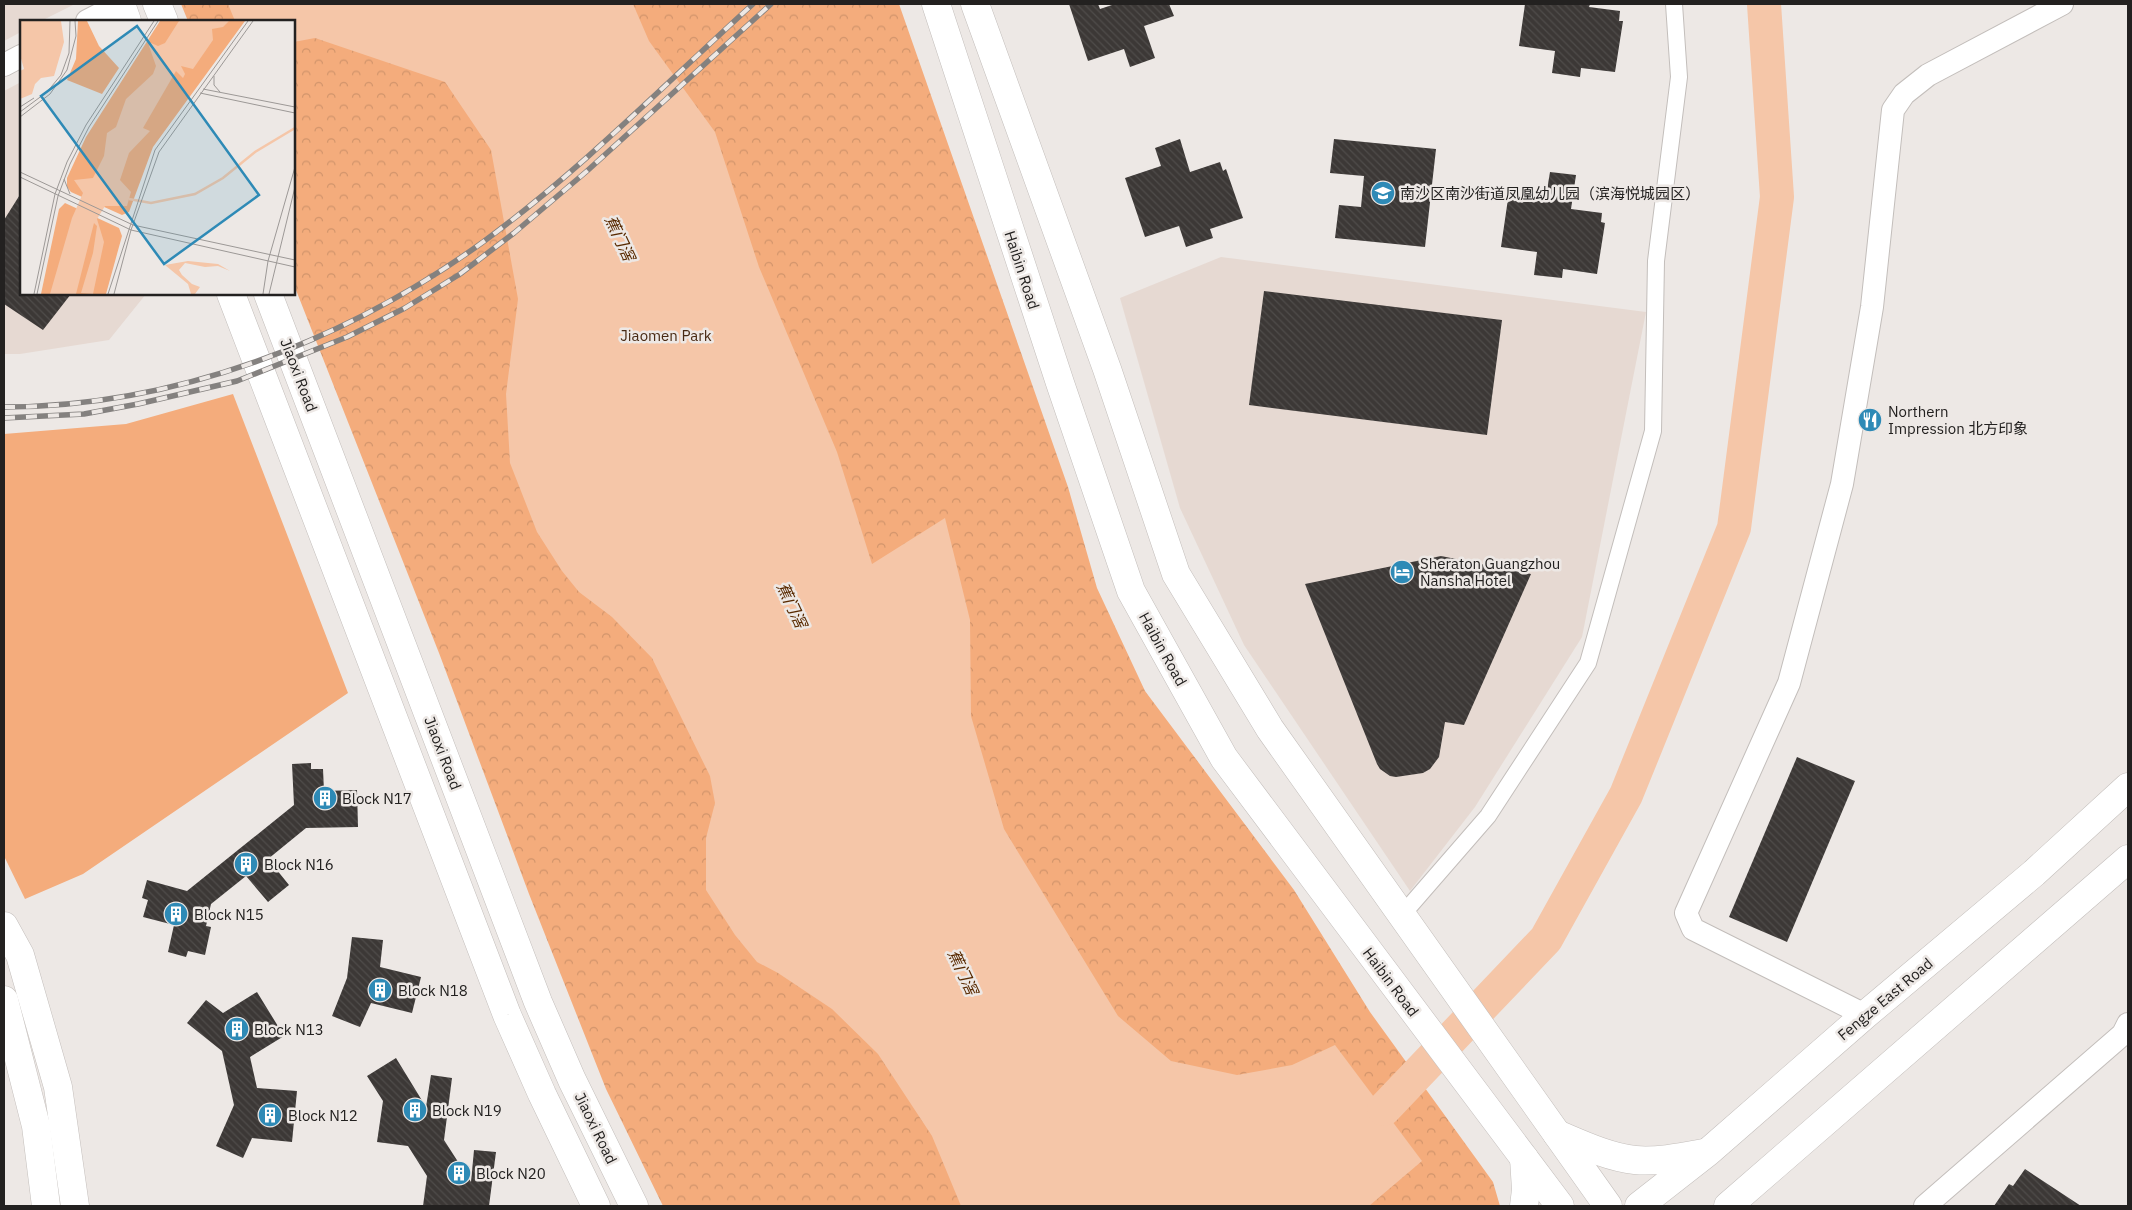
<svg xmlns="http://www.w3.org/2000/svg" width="2132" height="1210" font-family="'IBM Plex Sans','Noto Sans SC',sans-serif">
<defs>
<pattern id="forest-crowns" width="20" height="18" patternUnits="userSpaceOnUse" patternTransform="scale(1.25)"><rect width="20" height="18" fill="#f4ac7c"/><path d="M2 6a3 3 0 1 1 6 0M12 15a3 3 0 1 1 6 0" fill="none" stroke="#d1946b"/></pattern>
<pattern id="building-back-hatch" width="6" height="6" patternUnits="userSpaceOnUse" patternTransform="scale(1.25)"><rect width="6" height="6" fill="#3c3836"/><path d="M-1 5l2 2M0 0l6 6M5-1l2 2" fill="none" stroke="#4f4c4a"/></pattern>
</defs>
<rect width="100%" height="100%" fill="#ede8e5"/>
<g fill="#e6d9d2">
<path d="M 4,4 L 75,4 L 41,21 L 21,21 L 21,32 L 4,41 Z"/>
<path d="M 21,82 L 21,294 L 146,294 L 109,340 L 20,354 L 4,354 L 4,91 Z"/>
<path d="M 1221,257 L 1646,312 L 1582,637 L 1475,807 L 1410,891 L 1244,645 L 1180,508 L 1120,298 Z"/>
</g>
<path fill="#f4ac7c" d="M 233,394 L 348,693 L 83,874 L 25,899 L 4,856 L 4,434 L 126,424 Z"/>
<path fill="url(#forest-crowns)" d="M 181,4 L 899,4 L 1068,487 L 1097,588 L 1145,691 L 1294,890 L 1370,1012 L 1493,1182 L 1500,1206 L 663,1206 L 606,1089 L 529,894 L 439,653 L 294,285 L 294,21 L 188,21 Z"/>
<path fill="#f5c6a8" d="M 228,4 L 633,4 L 649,41 L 715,132 L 759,267 L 837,452 L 872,564 L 945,518 L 970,620 L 971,716 L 1004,829 L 1118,1016 L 1171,1061 L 1237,1075 L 1292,1065 L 1335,1045 L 1422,1161 L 1369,1206 L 961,1206 L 932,1136 L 878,1054 L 832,1009 L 778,973 L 757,962 L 735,935 L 706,890 L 706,838 L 715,803 L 710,776 L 652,658 L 612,617 L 579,592 L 562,571 L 537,532 L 510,463 L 506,394 L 518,299 L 491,150 L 445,82 L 315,38 L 294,42 L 294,21 L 235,21 Z"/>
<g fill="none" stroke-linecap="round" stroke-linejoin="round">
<path stroke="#f5c6a8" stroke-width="34" d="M 1384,1109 L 1546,939 L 1626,795 L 1734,528 L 1777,197 L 1764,4"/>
</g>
<g fill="url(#building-back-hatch)">
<path d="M 1069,4 L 1098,4 L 1100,9 L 1115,4 L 1169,4 L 1174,16 L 1144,26 L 1155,58 L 1130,67 L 1124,49 L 1088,61 Z"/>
<path d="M 1525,4 L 1590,4 L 1589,7 L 1620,11 L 1619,21 L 1623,21 L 1615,72 L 1581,68 L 1580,77 L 1552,73 L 1555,51 L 1519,46 Z"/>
<path d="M 1180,139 L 1190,172 L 1220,162 L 1223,171 L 1226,169 L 1243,218 L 1210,229 L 1213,238 L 1186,247 L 1179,226 L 1145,237 L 1125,178 L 1161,166 L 1155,148 Z"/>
<path d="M 1334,139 L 1436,149 L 1425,247 L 1335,238 L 1339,205 L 1361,207 L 1364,176 L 1330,173 Z"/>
<path d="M 1550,172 L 1576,175 L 1571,209 L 1602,213 L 1601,222 L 1605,223 L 1597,274 L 1563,269 L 1562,278 L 1534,275 L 1537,252 L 1501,247 L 1510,185 L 1547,190 Z"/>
<path d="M 21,193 L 21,294 L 71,294 L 43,330 L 4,304 L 4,220 Z"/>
<path d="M 1264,291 L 1502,320 L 1487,435 L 1249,405 Z"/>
<path d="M 1441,556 L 1531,574 L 1464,725 L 1445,722 L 1439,757 L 1430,769 L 1423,773 L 1396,777 L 1390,776 L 1380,769 L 1377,764 L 1305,584 Z"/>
<path d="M 1797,757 L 1855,781 L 1787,942 L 1729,917 Z"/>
<path d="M 311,763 L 311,769 L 323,769 L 324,791 L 357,790 L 358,827 L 306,828 L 268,859 L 289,885 L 268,902 L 246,876 L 211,904 L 206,926 L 211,927 L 205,955 L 188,951 L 186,957 L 168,952 L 174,925 L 143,917 L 148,900 L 142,898 L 147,880 L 187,891 L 294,805 L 292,764 Z"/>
<path d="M 352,937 L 383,940 L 380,967 L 421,977 L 412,1013 L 371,1003 L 360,1027 L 332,1016 L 347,978 Z"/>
<path d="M 257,992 L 284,1036 L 250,1057 L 257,1088 L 297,1091 L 292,1142 L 252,1138 L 243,1158 L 216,1146 L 234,1105 L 222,1051 L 187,1023 L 206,1000 L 223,1013 Z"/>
<path d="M 396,1058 L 426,1107 L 431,1075 L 452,1078 L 444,1140 L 471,1182 L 474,1150 L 496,1152 L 489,1206 L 423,1206 L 427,1176 L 408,1146 L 377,1142 L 383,1101 L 367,1076 Z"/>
<path d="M 2025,1169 L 2081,1206 L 1994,1206 L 2009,1184 L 2013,1186 Z"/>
</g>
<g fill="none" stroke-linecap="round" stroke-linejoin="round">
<g stroke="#c3bebb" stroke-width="18">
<path id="pedestrian" d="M 1402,915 L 1488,816 L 1588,663 L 1653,431 L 1656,261 L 1679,77 L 1674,4"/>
</g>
<g stroke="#c3bebb" stroke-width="24">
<g id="minor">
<path d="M 87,21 L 120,4"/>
<path d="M 4,65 L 21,56"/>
<path d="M 1865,1015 L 1693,929 L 1686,913 L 1789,683 L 1842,484 L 1872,307 L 1893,110 L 1904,94 L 1928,75 L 2062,4"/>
<path d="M 1925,1206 L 2123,1034 L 2128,1024"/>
</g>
</g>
<g stroke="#c3bebb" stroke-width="29">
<g id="tertiary">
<path d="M 121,4 L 127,21"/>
<path d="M 157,4 L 164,21"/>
<path d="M 936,4 L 1060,383 L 1131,591 L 1224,758 L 1560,1206"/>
<path d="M 975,4 L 1107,369 L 1176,574 L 1270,729 L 1608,1206"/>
<path d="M 231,294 L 507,1015 L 542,1094 L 596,1206"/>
<path d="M 268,294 L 538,1002 L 572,1080 L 634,1206"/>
</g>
</g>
<g stroke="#c3bebb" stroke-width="29">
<g id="secondary">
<path d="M 4,926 L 20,955 L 58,1087 L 75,1206"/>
<path d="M 1557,1134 C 1581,1144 1608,1157 1635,1160 C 1657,1162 1682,1157 1704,1153"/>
<path d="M 1524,1158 L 1526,1190 L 1524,1206"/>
<path d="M 1639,1206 L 1708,1152 L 1865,1015 L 2034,873 L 2128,787"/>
<path d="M 1728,1206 L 2128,859"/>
</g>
</g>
<g stroke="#c3bebb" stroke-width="29">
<path id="primary" d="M 4,1000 L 36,1126 L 46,1206"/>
</g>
<use href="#pedestrian" stroke="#fff" stroke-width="16"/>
<use href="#minor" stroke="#fff" stroke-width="22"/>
<use href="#tertiary" stroke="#fff" stroke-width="28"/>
<use href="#secondary" stroke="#fff" stroke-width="28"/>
<use href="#primary" stroke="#fff" stroke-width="28"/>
<g stroke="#84817f" stroke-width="5.5">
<g id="rail">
<path d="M 4,407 C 174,407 346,341 483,242 C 580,171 665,84 753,4"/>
<path d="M 4,418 L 84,414 L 138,404 L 237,381 L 347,337 L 405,308 L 460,274 L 514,233 L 587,171 L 771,4"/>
</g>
</g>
<use href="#rail" stroke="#ede8e5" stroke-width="4" stroke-dasharray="11" stroke-linecap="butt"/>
</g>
<defs>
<g id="school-disc" transform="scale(1.25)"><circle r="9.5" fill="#2e8ab6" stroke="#ede8e5"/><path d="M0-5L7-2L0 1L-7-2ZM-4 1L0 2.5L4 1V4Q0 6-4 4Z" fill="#fff"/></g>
<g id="restaurant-disc" transform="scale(1.25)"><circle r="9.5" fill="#2e8ab6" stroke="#ede8e5"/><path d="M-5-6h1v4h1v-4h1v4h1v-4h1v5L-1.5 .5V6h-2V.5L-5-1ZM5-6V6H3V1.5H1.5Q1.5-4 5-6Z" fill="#fff"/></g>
<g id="hotel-disc" transform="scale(1.25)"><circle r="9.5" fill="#2e8ab6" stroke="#ede8e5"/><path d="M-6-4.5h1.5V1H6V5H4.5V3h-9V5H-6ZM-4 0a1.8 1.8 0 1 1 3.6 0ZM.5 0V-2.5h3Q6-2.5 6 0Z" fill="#fff"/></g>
<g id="building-disc" transform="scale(1.25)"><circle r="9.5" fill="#2e8ab6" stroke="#ede8e5"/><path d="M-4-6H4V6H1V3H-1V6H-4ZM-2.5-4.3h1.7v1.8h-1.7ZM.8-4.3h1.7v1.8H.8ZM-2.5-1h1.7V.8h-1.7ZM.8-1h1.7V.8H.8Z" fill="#fff"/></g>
</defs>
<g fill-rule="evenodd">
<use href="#school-disc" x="1383" y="193"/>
<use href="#restaurant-disc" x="1870" y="420"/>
<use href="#hotel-disc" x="1402" y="572"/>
<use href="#building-disc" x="325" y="798"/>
<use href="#building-disc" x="246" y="864"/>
<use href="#building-disc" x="176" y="914"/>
<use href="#building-disc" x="380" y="990"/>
<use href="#building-disc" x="237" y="1029"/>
<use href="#building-disc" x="415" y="1110"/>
<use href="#building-disc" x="270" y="1115"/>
<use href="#building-disc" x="459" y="1173"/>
</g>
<g text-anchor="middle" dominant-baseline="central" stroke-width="5" stroke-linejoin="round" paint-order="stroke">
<g font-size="15" fill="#232120" stroke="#ede8e5" text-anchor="start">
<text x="1400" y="193">南沙区南沙街道凤凰幼儿园（滨海悦城园区）</text>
<text x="1888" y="411">Northern<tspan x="1888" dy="17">Impression 北方印象</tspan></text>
<text x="1420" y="563">Sheraton Guangzhou<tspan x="1420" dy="17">Nansha Hotel</tspan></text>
<text x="342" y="798">Block N17</text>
<text x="264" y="864">Block N16</text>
<text x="194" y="914">Block N15</text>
<text x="398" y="990">Block N18</text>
<text x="254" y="1029">Block N13</text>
<text x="432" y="1110">Block N19</text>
<text x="288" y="1115">Block N12</text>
<text x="476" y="1173">Block N20</text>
</g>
<g font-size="15" fill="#232120" stroke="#ede8e5">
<text transform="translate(1022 270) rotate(72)">Haibin Road</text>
<text transform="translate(299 375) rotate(69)">Jiaoxi Road</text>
<text transform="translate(1163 649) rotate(61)">Haibin Road</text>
<text transform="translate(443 753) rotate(69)">Jiaoxi Road</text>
<text transform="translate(1391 982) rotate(53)">Haibin Road</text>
<text transform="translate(1885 999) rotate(-40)">Fengze East Road</text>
<text transform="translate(596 1128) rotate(64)">Jiaoxi Road</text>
</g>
<g font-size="15" fill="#482a14" stroke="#ede8e5">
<text x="666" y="335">Jiaomen Park</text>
</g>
<g font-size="16" font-style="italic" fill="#592a01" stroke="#ede8e5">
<text transform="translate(620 238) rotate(65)">蕉门滘</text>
<text transform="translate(792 605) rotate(65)">蕉门滘</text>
<text transform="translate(963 972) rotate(65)">蕉门滘</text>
</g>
</g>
<g transform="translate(20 20)">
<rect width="275" height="275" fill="#ede8e5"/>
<path d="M 58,1 L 67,1 L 79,26 L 99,48 L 82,74 L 47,60 L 56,39 Z" fill="#f4ac7c"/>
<path d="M 140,1 L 225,1 L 133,127 L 109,192 L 102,195 L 51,172 L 47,167 L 47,158 L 66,117 ZM 45,183 L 99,208 L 102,216 L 86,274 L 21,274 L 39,189 Z" fill="#f4ac7c"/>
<path d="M 0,1 L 41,1 L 44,22 L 34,56 L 21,58 L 15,64 L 12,74 L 0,79 L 0,51 L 4,49 L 0,35 ZM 159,1 L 209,1 L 203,7 L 192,9 L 193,20 L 173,49 L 161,46 L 165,54 L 163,58 L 156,51 L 123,108 L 130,111 L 109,133 L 100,160 L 111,172 L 107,186 L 85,186 L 77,199 L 84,222 L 73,274 L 61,273 L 73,233 L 77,206 L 74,203 L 56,274 L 30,274 L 52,198 L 63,173 L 54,160 L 73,158 L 84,136 L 87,113 L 96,107 L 106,79 L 133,54 L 136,46 L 129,26 L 131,23 L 138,26 L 145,23 ZM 168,241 L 198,244 L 210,251 L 198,246 L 185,247 L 165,243 L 159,250 L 162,255 L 172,264 L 180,267 L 175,274 L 171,274 L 168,264 L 145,245 Z" fill="#f5c6a8"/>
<path fill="none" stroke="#f5c6a8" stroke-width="2.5" d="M 109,179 L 131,183 L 175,174 L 203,158 L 235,132 L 275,108"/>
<path fill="none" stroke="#9c9896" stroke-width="1" d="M 194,56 L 194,65 L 200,72M 183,69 L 275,87M 180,73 L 275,93M 0,87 L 14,78M 0,92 L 27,72 L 41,55 L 49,33 L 50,1M 0,97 L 30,74 L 47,50 L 56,16 L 55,1M 0,152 L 113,205 L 275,240M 0,157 L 111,210 L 275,247M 44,159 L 50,174M 14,274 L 35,174 L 47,142 L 66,105 L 134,1M 17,274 L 38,176 L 50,144 L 69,107 L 138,1M 88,274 L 135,130 L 228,1M 94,274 L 111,210 L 139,132 L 233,1M 243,274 L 248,241 L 275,147M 249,274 L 275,167"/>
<path fill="#2e8ab6" fill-opacity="0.15" stroke="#2e8ab6" stroke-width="2.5" d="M 117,6 L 239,175 L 144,244 L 21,76 Z"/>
<rect width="275" height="275" fill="none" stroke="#232120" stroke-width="2.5"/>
</g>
<rect width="2132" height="1210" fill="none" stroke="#232120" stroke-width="10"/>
</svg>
